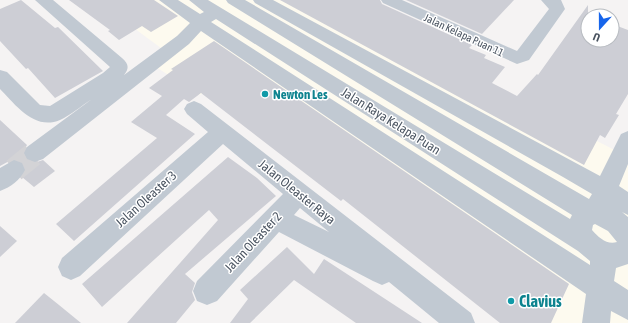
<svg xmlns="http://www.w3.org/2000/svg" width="628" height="323" font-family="'Asap Condensed',sans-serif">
<rect width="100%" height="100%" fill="#f5f3f3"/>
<path fill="#fdfaef" d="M 96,0 L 324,0 L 628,157 L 628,323 L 552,323 L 221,82 L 200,95 L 148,62 L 165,51 Z"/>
<g fill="#cdced5">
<path d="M 21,0 L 55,28 L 58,27 L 103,71 L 55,98 L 28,68 L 26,69 L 0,41 L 0,9 Z"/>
<path d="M 69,0 L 154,0 L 178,16 L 151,32 L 142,26 L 119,40 L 108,31 L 110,30 Z"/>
<path d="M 280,0 L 380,0 L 382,4 L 472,45 L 469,48 L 486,55 L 484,58 L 505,67 L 492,83 L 517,96 L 537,74 L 538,75 L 588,5 L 588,40 L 612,40 L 612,24 L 628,30 L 628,94 L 616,114 L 619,115 L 605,138 L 600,135 L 584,165 Z"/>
<path d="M 406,0 L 514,0 L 482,34 Z"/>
<path d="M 214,41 L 569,284 L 551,323 L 500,323 L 343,199 L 341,201 L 201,93 L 189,102 L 184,99 L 166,115 L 195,134 L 74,241 L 56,224 L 157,138 L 131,122 L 162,96 L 149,88 L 173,70 L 171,69 Z"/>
<path d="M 0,120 L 27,145 L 23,152 L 26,160 L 34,163 L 43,160 L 55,171 L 34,187 L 22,177 L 26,169 L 23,162 L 13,159 L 0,166 Z"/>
<path d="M 228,157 L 257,178 L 276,196 L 185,274 L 195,283 L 192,292 L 195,300 L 176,323 L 127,323 L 218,220 L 209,210 L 102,307 L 82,284 Z"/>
<path d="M 0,226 L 17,241 L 0,257 Z"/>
<path d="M 287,247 L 314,274 L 324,259 L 422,323 L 356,323 L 294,280 L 250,323 L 230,323 L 248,299 L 240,290 Z"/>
<path d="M 44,293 L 59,305 L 81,323 L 15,323 Z"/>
</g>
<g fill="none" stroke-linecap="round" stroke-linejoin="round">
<path stroke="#d3d3d6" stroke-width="24" stroke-dasharray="24 12" stroke-linecap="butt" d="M 14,170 L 35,153"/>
<g fill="#c1c9d2" fill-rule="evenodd">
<path d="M 35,0 L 53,0 L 122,58 C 128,63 130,68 124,75 L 177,36 L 190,23 L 159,0 L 178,0 L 200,14 L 204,12 L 189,0 L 208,0 L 570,219 L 572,215 L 228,3 L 226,0 L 245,0 L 589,199 L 592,194 L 563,177 L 255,3 L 253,0 L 273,0 L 600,176 L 621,134 L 628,131 L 628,164 L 619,186 L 628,192 L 628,215 L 622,212 L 628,217 L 628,264 L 616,268 L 614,281 L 628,290 L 628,320 L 611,311 L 610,323 L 582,323 L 586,294 L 201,31 L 189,44 L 43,159 L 35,162 L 27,159 L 24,153 L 27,147 L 92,99 C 81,106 71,115 60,120 C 34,131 15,104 0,89 L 0,70 L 7,72 L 40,105 L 50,106 L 103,73 L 110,67 ZM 216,19 L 578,251 L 590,261 L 590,265 L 211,22 ZM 595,224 L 608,231 L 617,242 C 607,245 599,238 592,230 L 593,225 Z"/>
<path d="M 381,0 L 402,0 L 517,51 L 549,9 L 541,0 L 561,0 L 565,9 L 529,60 L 517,64 L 383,3 Z"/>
<path d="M 194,101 L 201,104 L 471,313 L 475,323 L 439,323 L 389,282 L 382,285 L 373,281 L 279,232 L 217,301 L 207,305 L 197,301 L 193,291 L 197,281 L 283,194 L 223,144 L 80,276 L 71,280 L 62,276 L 58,267 L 62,258 L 208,132 L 187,114 L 184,109 L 187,104 ZM 300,208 L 329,232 L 294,215 Z"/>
<path d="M 14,160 L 22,163 L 25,170 C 20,180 11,187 0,191 L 0,168 Z"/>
</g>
</g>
<g fill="#0f9aa8" stroke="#fff" stroke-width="1.5">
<circle cx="265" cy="94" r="4"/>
<circle cx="511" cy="301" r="4"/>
</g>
<g text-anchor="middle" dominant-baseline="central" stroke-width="3" stroke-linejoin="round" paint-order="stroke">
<g font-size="11" fill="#4a5461" stroke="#fff">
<text transform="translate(464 35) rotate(25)">Jalan Kelapa Puan 11</text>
</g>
<g font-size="13" font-weight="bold" fill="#0d838f" stroke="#fff" text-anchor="start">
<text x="273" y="94">Newton Les</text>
</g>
<g font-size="13" fill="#4a5461" stroke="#fff">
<text transform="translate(391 121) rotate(32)">Jalan Raya Kelapa Puan</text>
<text transform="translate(297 192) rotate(39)">Jalan Oleaster Raya</text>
<text transform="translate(146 199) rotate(-42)">Jalan Oleaster 3</text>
<text transform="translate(253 242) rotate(-47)">Jalan Oleaster 2</text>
</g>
<g font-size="16" font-weight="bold" fill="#0d838f" stroke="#fff" text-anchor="start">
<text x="519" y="301">Clavius</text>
</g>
</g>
<g transform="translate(600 28) rotate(201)"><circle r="19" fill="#ffffff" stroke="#b7bbc0"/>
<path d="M0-3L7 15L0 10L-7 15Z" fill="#1765eb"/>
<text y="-6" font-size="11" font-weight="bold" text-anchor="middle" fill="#4a5461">U</text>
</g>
</svg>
